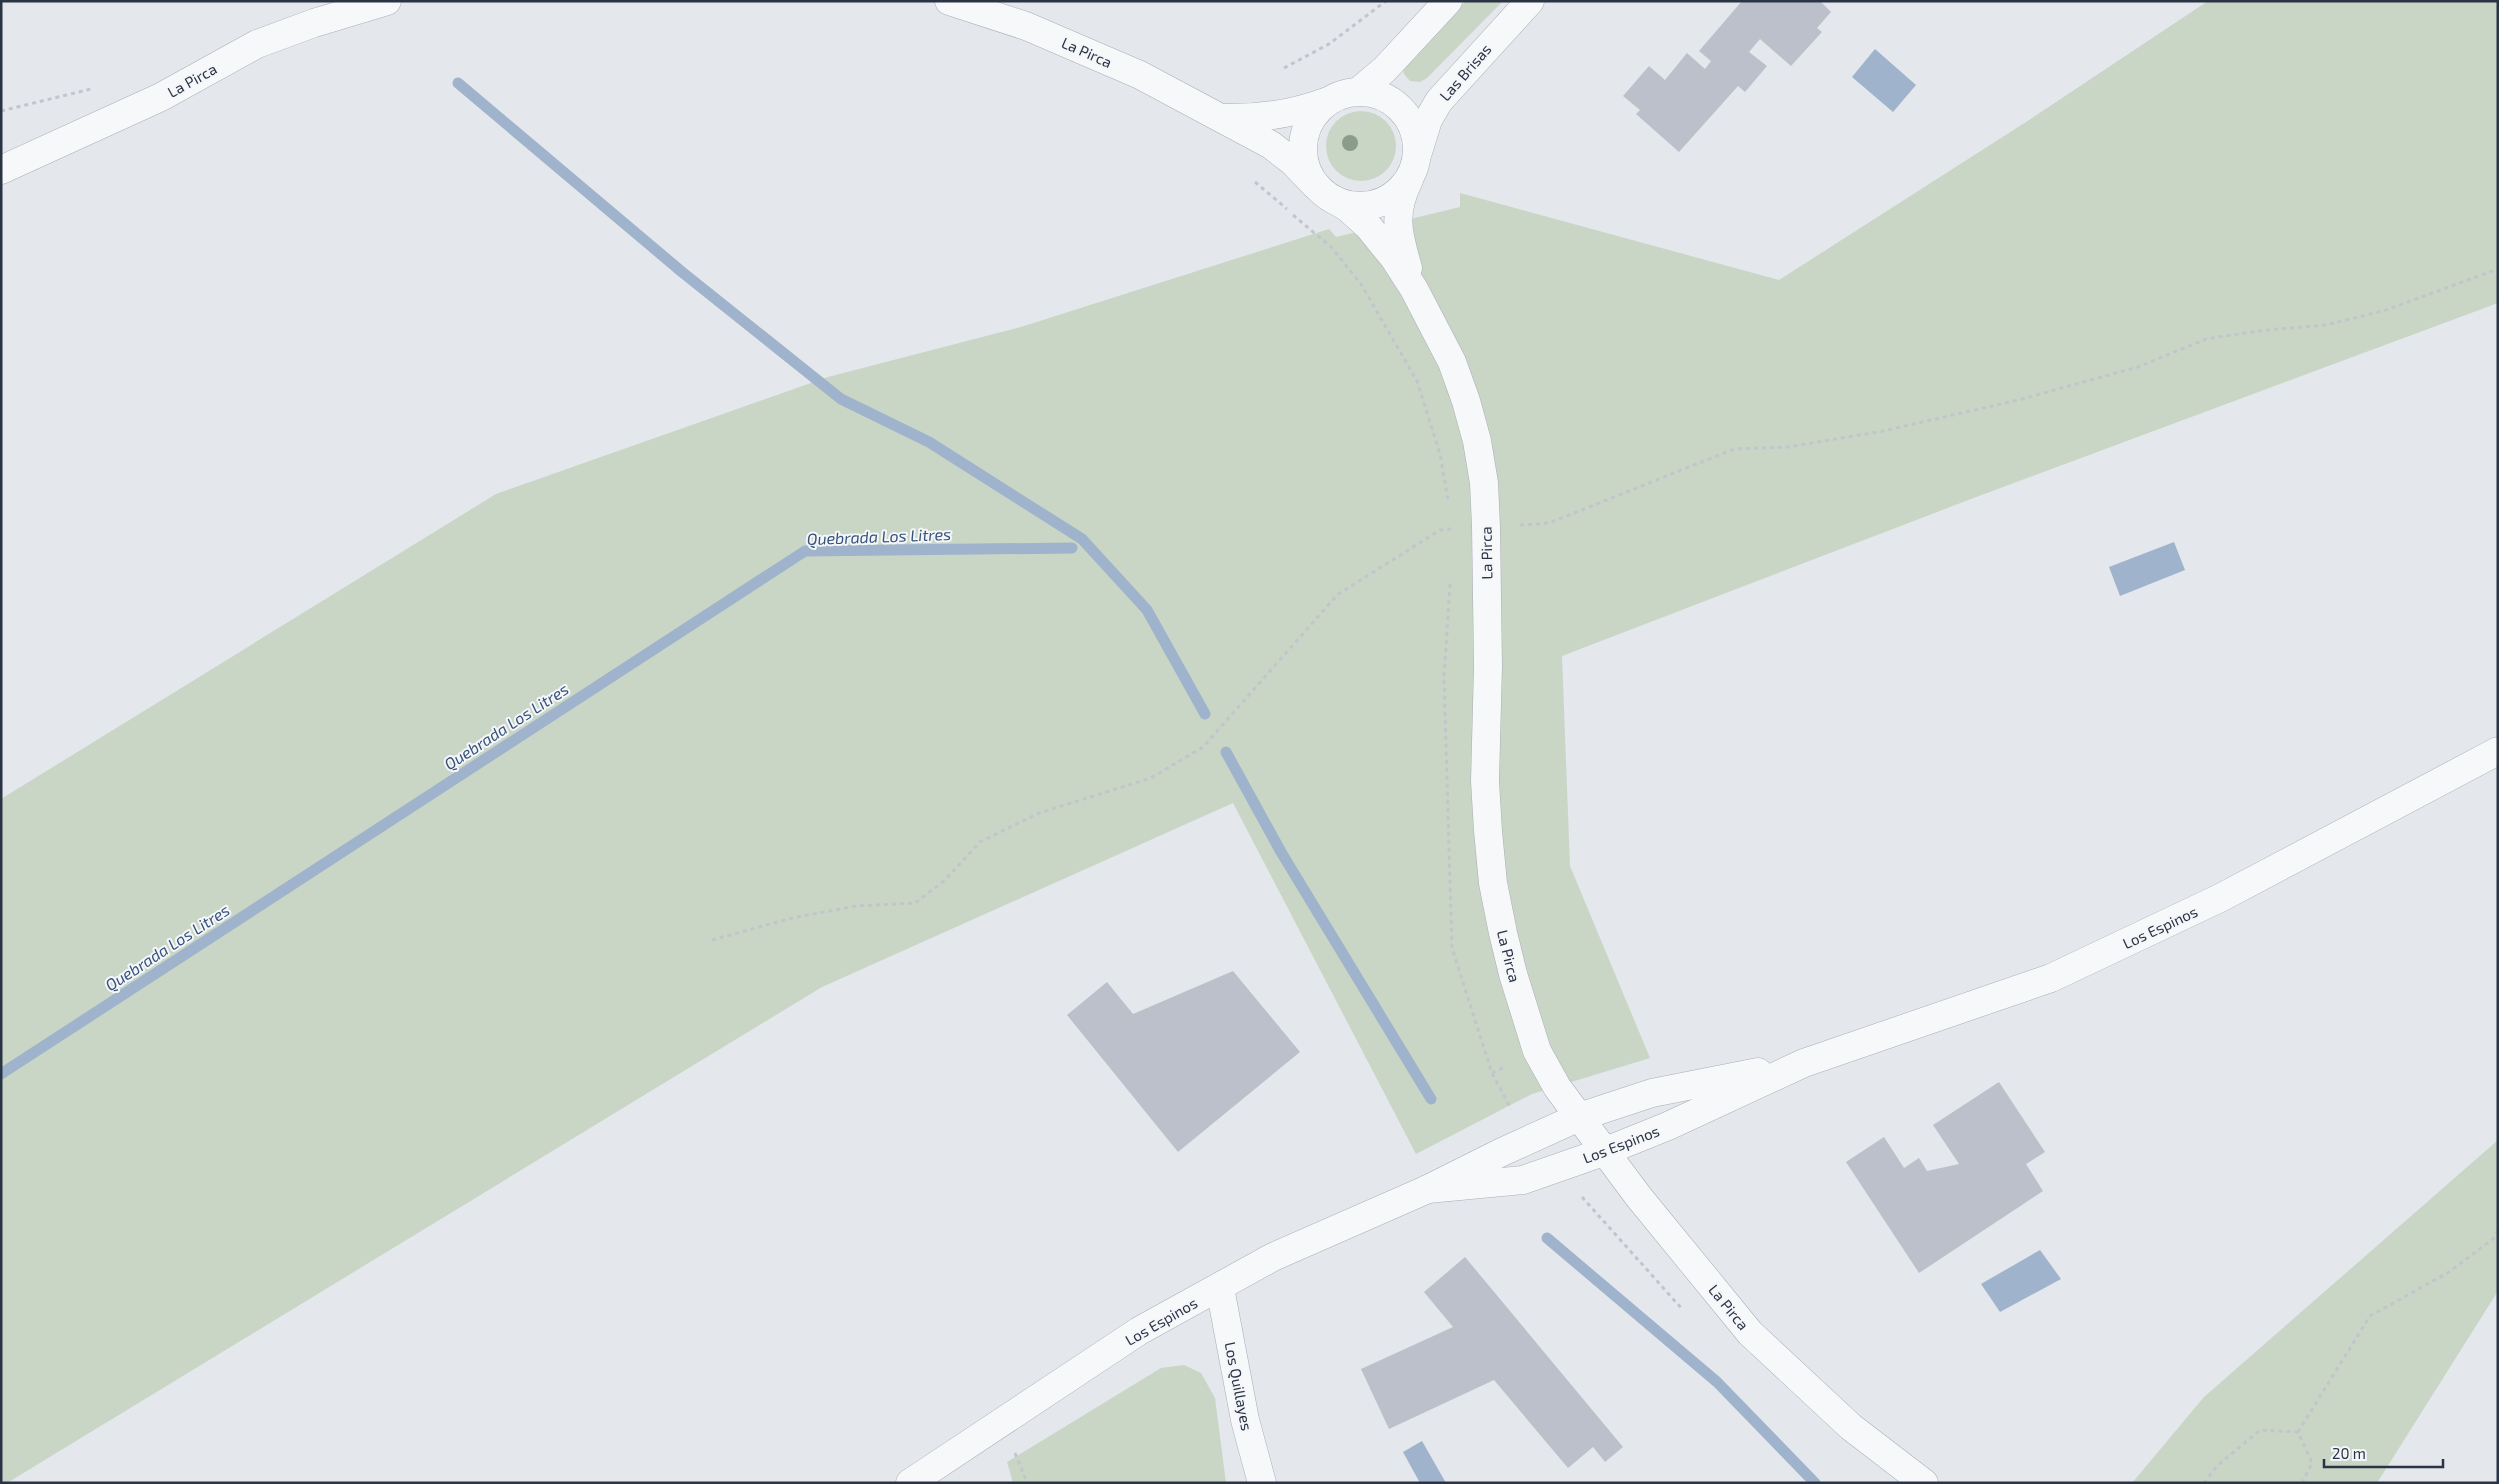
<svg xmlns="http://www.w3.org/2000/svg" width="2499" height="1484" font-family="'Exo 2',sans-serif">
<rect width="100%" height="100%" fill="#e4e7ec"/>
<g fill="#c9d6c5">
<path d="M 1466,1 L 1503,1 L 1427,78 L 1420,82 L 1410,81 L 1404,74 L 1402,64 Z"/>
<path d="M 2208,1 L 2498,1 L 2498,303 L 1971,499 L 1562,656 L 1570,866 L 1650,1058 L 1532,1094 L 1416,1154 L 1233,803 L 822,987 L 7,1483 L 1,1483 L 1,799 L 496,494 L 828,377 L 1021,327 L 1329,229 L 1336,237 L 1460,207 L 1460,193 L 1779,280 L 2026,122 Z"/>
<circle cx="1361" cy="146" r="35"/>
<path d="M 2498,1140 L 2498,1291 L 2377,1483 L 2132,1483 L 2204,1397 Z"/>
<path d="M 1184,1365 L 1201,1373 L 1215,1398 L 1226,1483 L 1013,1483 L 1007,1462 L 1161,1368 Z"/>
</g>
<g fill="#9fb4cc">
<path d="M 1875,49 L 1916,85 L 1893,112 L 1852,77 Z"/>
<path d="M 2174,542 L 2185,570 L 2120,596 L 2109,567 Z"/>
<path d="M 2040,1250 L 2061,1279 L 2000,1312 L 1981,1284 Z"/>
<path d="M 1422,1441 L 1446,1483 L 1420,1483 L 1403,1452 Z"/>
</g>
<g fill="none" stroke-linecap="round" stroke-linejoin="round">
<g stroke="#9fb4cc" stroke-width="11">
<path d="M 458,83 L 682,272 L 841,399 L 929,442 L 1082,539 L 1147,610 L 1205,714"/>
<path d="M 1226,752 L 1281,852 L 1431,1099"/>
<path d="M 1,1074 L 805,551 L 1072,548"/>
<path d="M 1547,1238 L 1717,1382 L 1815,1483"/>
</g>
</g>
<g fill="#bbc0ca">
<path d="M 1742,1 L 1820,1 L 1831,12 L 1817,28 L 1822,32 L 1791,66 L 1760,39 L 1749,52 L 1767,66 L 1745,92 L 1738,86 L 1679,152 L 1636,114 L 1640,110 L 1623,96 L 1649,66 L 1665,80 L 1687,53 L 1705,69 L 1711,61 L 1699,51 Z"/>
<path d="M 1233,971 L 1300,1052 L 1178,1152 L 1067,1015 L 1107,982 L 1133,1014 Z"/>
<path d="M 1999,1082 L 2045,1152 L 2026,1164 L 2043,1191 L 1919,1273 L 1846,1162 L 1884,1137 L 1904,1168 L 1919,1158 L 1927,1171 L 1959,1164 L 1933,1125 Z"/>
<path d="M 1465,1257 L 1623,1447 L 1605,1462 L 1593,1447 L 1568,1468 L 1494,1380 L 1389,1429 L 1361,1369 L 1453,1327 L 1424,1292 Z"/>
</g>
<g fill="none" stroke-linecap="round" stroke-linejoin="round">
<g stroke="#a9aeb7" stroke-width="29">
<g id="minor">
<path d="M 949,1 L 1026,26 L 1140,75 L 1271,145 L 1293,162 L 1315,185"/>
<path d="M 1359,91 L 1385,69 L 1448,1"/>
<circle cx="1360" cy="149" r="57"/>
<path d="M 1224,118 C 1261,119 1293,114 1328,101"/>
<path d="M 1418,152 L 1428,120 L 1439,101 L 1530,1"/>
<path d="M 1,170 L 161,97 L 257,44 L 314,23 L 387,1"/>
<path d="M 1335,200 L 1348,208 L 1368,226 L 1394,258 L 1414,289 L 1452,362 L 1466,401 L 1477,441 L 1484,483 L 1486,526 L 1488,666 L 1485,781 L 1488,831 L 1493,883 L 1503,933 L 1513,974 L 1537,1051 L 1557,1087 L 1638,1196 L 1750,1333 L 1851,1427 L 1924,1483"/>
<path d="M 1408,268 C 1398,234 1392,213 1409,180"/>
<path d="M 1428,1189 L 1523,1180 L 1606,1151 L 1668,1126 L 1804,1063 L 2051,978 L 2220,898 L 2498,751"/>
<path d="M 1220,1288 L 1245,1420 L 1262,1483"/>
<path d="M 910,1483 L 1139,1331 L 1273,1257 L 1428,1189 L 1502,1152 L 1579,1117 L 1652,1093 L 1758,1072"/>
</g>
</g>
<g stroke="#c2c5cb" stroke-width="3" stroke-dasharray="4 4" stroke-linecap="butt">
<path d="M 1284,68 L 1329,44 L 1386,1"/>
<path d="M 1,111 L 91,89"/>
<path d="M 1255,182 L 1287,209"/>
<path d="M 1293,215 L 1331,247 L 1361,284 L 1417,381 L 1440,454 L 1448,499"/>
<path d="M 1520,525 L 1549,523 L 1734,449 L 1788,447 L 1883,431 L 2018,400 L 2138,367 L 2206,339 L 2266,330 L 2326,325 L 2383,311 L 2498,269"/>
<path d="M 1450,584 L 1444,677 L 1452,948 L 1492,1073 L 1511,1109"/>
<path d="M 712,940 L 792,918 L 856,906 L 915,903 L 944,881 L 980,842 L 1039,813 L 1151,778 L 1203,747 L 1337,595 L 1440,530 L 1451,529"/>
<path d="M 1492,1073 L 1507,1066"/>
<path d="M 1582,1197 L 1683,1310"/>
<path d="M 2298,1432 L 2370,1316 L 2449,1272 L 2493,1239 L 2498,1230"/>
<path d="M 1015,1453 L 1027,1483"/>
<path d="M 2204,1483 L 2217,1466 L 2260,1430 L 2298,1432 L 2312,1463 L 2302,1483"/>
</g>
<use href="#minor" stroke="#f7f8fa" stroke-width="28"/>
</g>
<circle fill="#899d89" cx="1350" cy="143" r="8"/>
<g text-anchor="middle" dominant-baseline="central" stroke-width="4" stroke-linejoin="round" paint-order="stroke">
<g font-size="15" fill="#2b3445" stroke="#f4f6f9">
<text transform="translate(1087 52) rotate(24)">La Pirca</text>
<text transform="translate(1465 72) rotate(-49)">Las Brisas</text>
<text transform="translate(192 80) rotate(-29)">La Pirca</text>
<text transform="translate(1486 553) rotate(-91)">La Pirca</text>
<text transform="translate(2160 927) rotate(-25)">Los Espinos</text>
<text transform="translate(1509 956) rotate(76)">La Pirca</text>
<text transform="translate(1621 1144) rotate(-21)">Los Espinos</text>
<text transform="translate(1729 1307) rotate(51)">La Pirca</text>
<text transform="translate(1161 1321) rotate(-30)">Los Espinos</text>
<text transform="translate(1239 1386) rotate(79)">Los Quillayes</text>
</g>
<g font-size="16" font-style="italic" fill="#34527a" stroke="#f4f6f9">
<text transform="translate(879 536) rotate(-2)">Quebrada Los Litres</text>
<text transform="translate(506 726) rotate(-33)">Quebrada Los Litres</text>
<text transform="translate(167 947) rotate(-33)">Quebrada Los Litres</text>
</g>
</g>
<rect width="2499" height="1484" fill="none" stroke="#2b3445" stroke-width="5"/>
<path d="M2324 1459v8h119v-8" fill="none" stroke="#2b3445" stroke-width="2.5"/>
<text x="2332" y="1459" font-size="15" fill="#2b3445" stroke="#f4f6f9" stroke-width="4" paint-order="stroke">20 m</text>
</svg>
